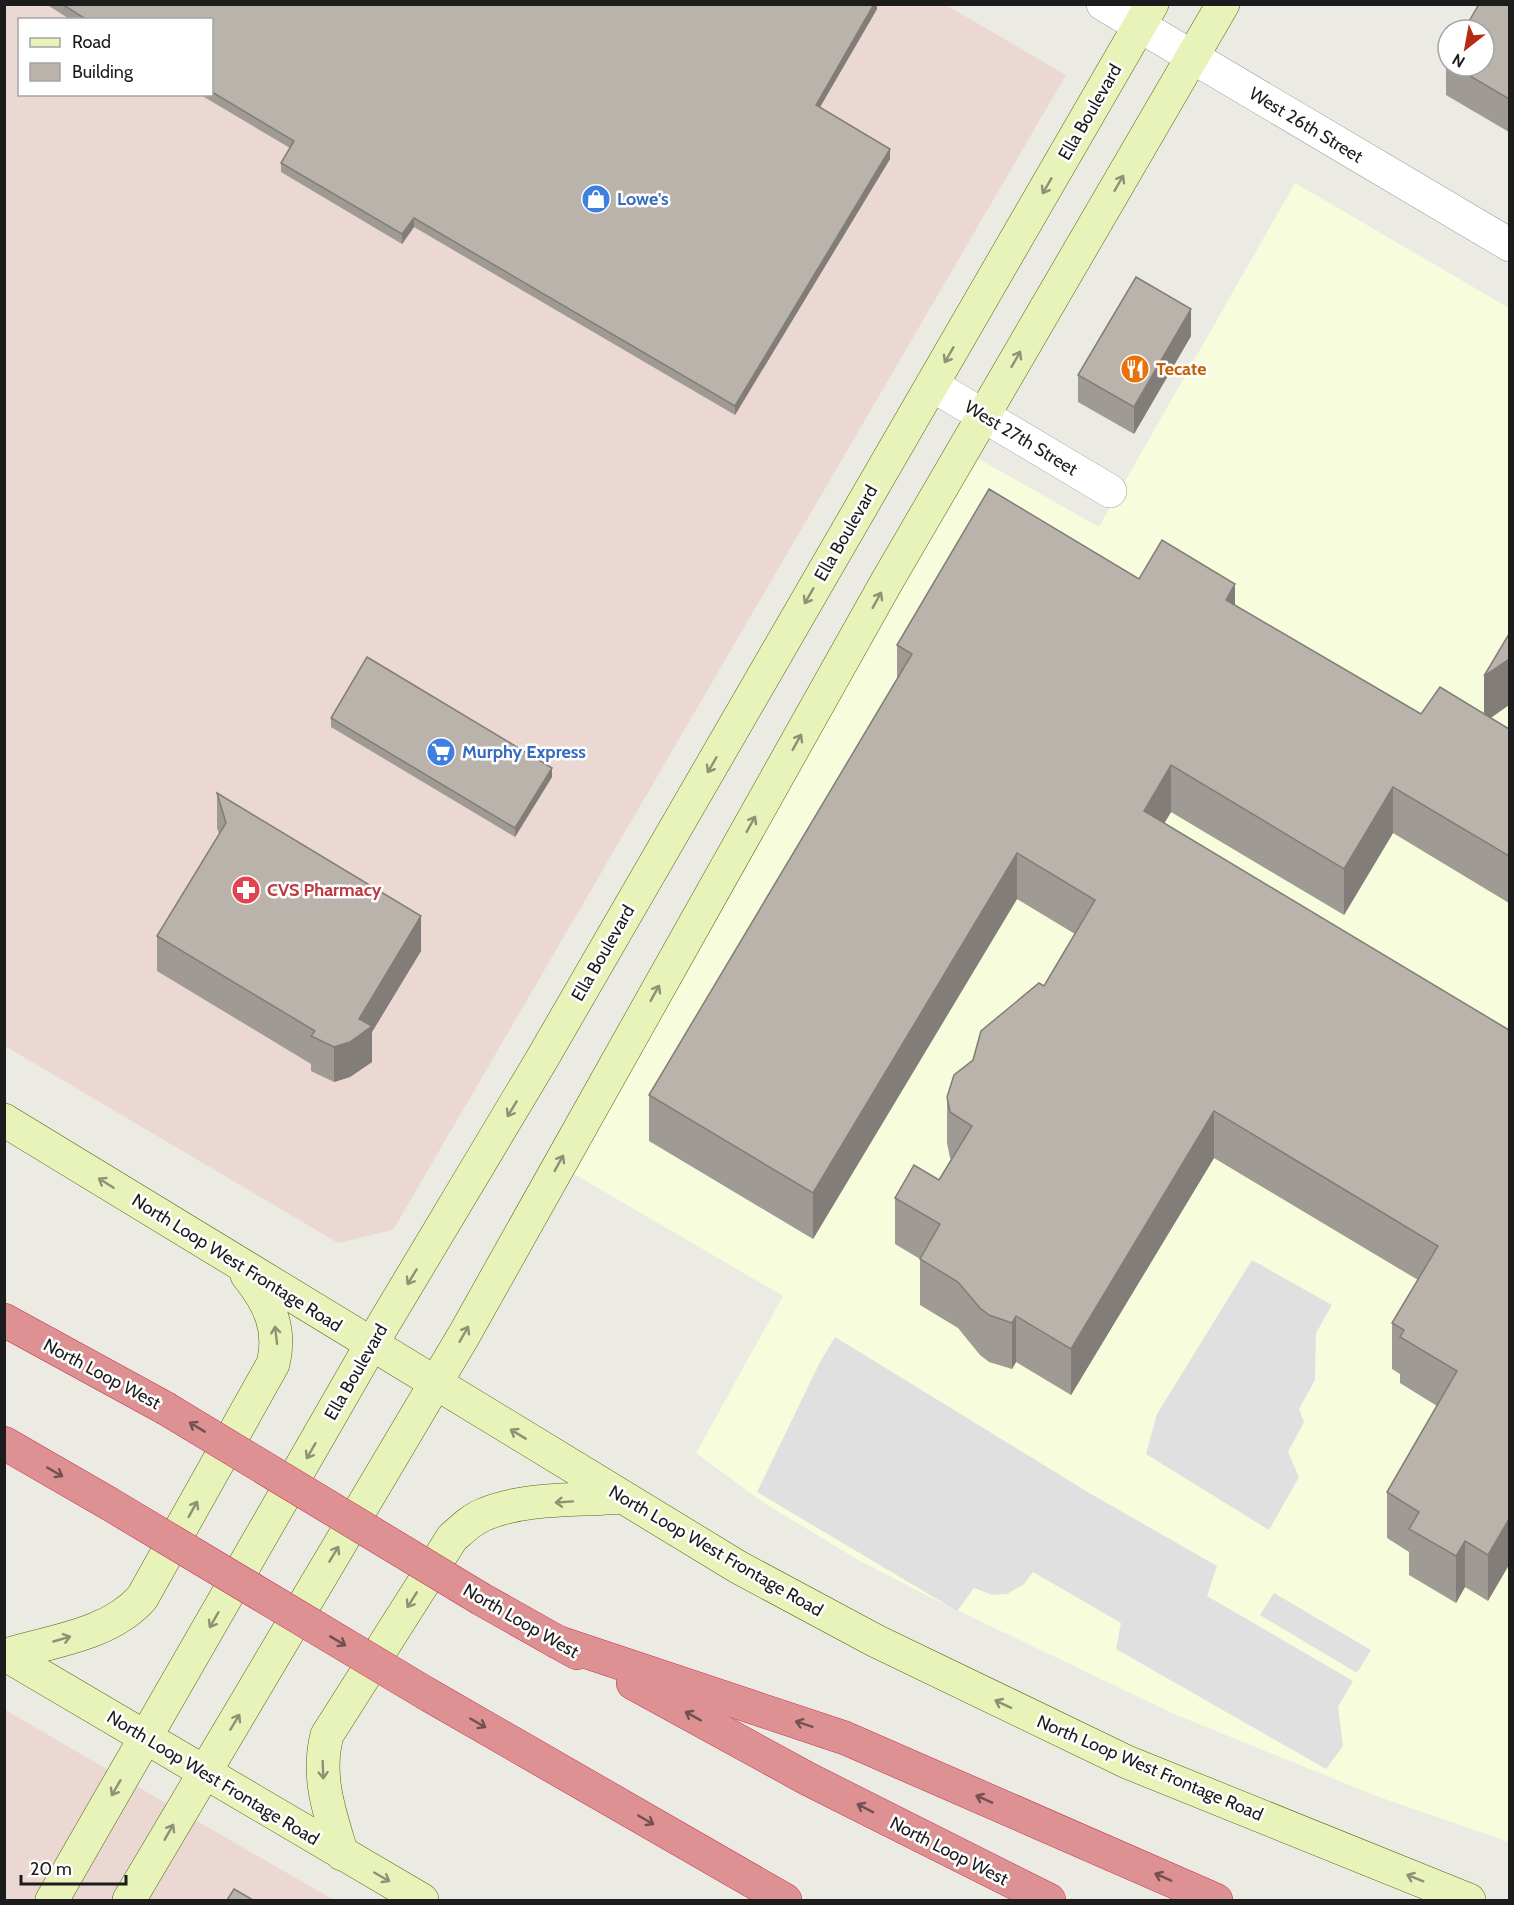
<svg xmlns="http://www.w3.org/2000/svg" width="1514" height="1905" font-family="Cabin,sans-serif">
<rect width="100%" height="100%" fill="#ecebe3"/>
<g fill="#ecd8d3" fill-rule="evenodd">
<path d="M 5,5 L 946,5 L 1066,75 L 393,1230 L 338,1243 L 5,1046 ZM 20,20 L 212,20 L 212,94 L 20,94 Z"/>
<path d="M 4,1709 L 86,1757 L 334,1900 L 5,1900 Z"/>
</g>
<path fill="#f7fcdc" d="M 1295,183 L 1509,308 L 1509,1842 L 1379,1797 L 1174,1714 L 930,1597 L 860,1561 L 764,1503 L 696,1453 L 783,1296 L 574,1174 L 881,624 L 977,458 L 1099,527 Z"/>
<g fill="#e0e0e0">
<path d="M 1252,1260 L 1332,1305 L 1316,1333 L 1315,1380 L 1299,1409 L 1304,1422 L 1288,1452 L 1299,1477 L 1269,1530 L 1146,1454 L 1157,1414 Z"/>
<path d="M 835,1337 L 1091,1494 L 1217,1566 L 1207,1596 L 1353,1681 L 1338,1707 L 1343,1746 L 1326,1769 L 1116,1649 L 1121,1623 L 1033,1572 L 1024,1584 L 1007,1594 L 992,1595 L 974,1588 L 957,1611 L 757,1492 L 820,1362 Z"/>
<path d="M 1274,1593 L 1371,1650 L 1357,1673 L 1260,1615 Z"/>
</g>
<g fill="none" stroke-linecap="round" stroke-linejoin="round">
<g stroke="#a0a0a0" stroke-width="34">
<g id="street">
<path d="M 1103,4 L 1510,245"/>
<path d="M 932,385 L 1110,491"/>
</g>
</g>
<g stroke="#51680e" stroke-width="34">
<g id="secondary">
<path d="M 4,1120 L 738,1567 L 876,1641 L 1127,1762 L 1469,1900"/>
<path d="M 4,1654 L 422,1900"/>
<path d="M 6,1655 C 52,1641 109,1635 142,1598 L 273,1364 C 282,1329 269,1302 247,1275"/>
<path d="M 342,1854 C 330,1814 316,1777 327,1735 L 452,1538 C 462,1529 472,1519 485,1514 C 526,1497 578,1501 622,1497"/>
<path d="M 52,1900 L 371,1345 L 542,1059 L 1152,4"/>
<path d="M 129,1900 L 464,1335 L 886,583 L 1223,4"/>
</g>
</g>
<g stroke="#c73350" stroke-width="34">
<g id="highway">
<path d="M 4,1320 L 165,1408"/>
<path d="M 4,1443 L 108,1503"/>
<path d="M 481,1599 L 577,1653"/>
<path d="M 557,1642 L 845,1738 L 1216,1900"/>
<path d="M 633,1683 L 808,1779 L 1049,1900"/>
<path d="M 427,1694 L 785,1900"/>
</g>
</g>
<use href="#street" stroke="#fff" stroke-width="33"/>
<use href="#secondary" stroke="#e8f3ba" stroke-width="33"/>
<use href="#highway" stroke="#de9193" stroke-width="33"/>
<g stroke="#c73350" stroke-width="34" stroke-linecap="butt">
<g id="highway-bridge">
<path d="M 165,1408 L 481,1599"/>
<path d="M 108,1503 L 427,1694"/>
</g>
</g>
<use href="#highway-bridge" stroke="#de9193" stroke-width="33"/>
</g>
<g fill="#9f9a94">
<path d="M 46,4 L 877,4 L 877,9 L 820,107 L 890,159 L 735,415 L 414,227 L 402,244 L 281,172 L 281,163 L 290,148 L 199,94 L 212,94 L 212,20 L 71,20 Z"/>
<path d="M 1509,4 L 1509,132 L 1446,95 L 1446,62 L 1448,58 L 1448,66 L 1484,66 Z"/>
<path d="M 1191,336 L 1134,434 L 1078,402 L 1078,375 Z"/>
<path d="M 1139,579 L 1235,605 L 1421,714 L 1484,714 L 1509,634 L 1509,705 L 1491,718 L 1509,729 L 1509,903 L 1393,833 L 1344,915 L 1171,812 L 1164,823 L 1509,1030 L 1488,1601 L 1465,1587 L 1456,1603 L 1409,1575 L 1409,1552 L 1387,1538 L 1387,1492 L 1437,1406 L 1400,1383 L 1400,1374 L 1392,1369 L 1392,1323 L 1418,1280 L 1214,1158 L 1071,1395 L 1016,1362 L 1012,1369 L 989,1362 L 980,1355 L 958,1328 L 920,1305 L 920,1259 L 895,1244 L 895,1198 L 939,1180 L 951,1159 L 950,1158 L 947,1143 L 947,1097 L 973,1060 L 1044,986 L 1075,934 L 1017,899 L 813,1239 L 649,1141 L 649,1095 L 897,680 L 897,645 Z"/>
<path d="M 331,718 L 552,777 L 515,837 L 331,727 Z"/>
<path d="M 217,793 L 421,951 L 372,1032 L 372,1062 L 350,1077 L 334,1082 L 311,1071 L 311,1064 L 157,971 L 157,936 L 219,834 L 217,828 Z"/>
</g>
<g fill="#827d78">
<path d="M 874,4 L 877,4 L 877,9 L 816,114 L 816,105 Z"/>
<path d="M 890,149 L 890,159 L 735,415 L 735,406 Z"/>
<path d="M 414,218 L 414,227 L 402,244 L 402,234 Z"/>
<path d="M 1191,309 L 1191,336 L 1134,434 L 1134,407 Z"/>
<path d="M 1235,584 L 1235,631 L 1226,600 Z"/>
<path d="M 1509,659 L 1509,705 L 1484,722 L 1484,676 Z"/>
<path d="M 1171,765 L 1171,812 L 1144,858 L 1144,811 Z"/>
<path d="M 552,768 L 552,777 L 515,837 L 515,828 Z"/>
<path d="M 1393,787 L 1393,833 L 1344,915 L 1344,869 Z"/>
<path d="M 1017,853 L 1017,899 L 813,1239 L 813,1193 Z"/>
<path d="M 421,916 L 421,951 L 372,1032 L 372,1062 L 350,1077 L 334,1082 L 334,1047 L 359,1019 Z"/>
<path d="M 1214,1111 L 1214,1158 L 1071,1395 L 1071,1349 Z"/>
<path d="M 1016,1316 L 1016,1362 L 1012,1369 L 1012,1323 Z"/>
<path d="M 1509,1519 L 1509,1565 L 1488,1601 L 1488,1555 Z"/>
<path d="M 1465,1541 L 1465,1587 L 1456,1603 L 1456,1556 Z"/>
</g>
<g fill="#b9b3ac" stroke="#827d78" stroke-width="1.5">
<path d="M 62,4 L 874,4 L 816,105 L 890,149 L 735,406 L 414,218 L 402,234 L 281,163 L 294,141 L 212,92 L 212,20 L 87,20 Z"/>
<path d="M 1479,4 L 1509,4 L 1509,99 L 1453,66 L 1484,66 L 1484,30 L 1464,30 Z"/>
<path d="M 1136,277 L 1191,309 L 1134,407 L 1078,375 Z"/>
<path d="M 989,489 L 1139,579 L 1162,540 L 1235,584 L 1226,600 L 1421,714 L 1440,687 L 1509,729 L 1509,856 L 1393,787 L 1344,869 L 1171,765 L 1144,811 L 1509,1030 L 1509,1519 L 1488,1555 L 1465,1541 L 1456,1556 L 1409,1529 L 1419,1512 L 1387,1492 L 1457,1371 L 1400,1337 L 1404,1330 L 1392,1323 L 1438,1246 L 1214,1111 L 1071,1349 L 1016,1316 L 1012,1323 L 989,1315 L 980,1308 L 958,1282 L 920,1259 L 940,1224 L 895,1198 L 914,1165 L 939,1180 L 972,1126 L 950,1112 L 947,1097 L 954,1075 L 973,1060 L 981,1031 L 1039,983 L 1044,986 L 1095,900 L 1017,853 L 813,1193 L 649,1095 L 912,654 L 897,645 Z"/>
<path d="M 1509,634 L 1509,659 L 1484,676 Z"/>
<path d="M 367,657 L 552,768 L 515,828 L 331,718 Z"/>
<path d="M 217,793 L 421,916 L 359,1019 L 372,1026 L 350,1042 L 334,1047 L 311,1036 L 315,1031 L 157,936 L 226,823 Z"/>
<path d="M 234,1889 L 253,1900 L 227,1900 Z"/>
</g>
<defs><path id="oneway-shaft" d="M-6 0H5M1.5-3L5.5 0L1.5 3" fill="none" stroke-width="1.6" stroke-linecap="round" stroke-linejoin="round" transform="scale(1.5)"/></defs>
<g stroke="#8c9273">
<use href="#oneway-shaft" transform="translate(1119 183) rotate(-60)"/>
<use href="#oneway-shaft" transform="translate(1047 186) rotate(120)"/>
<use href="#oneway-shaft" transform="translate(949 355) rotate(120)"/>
<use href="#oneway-shaft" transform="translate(1016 359) rotate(-60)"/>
<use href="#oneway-shaft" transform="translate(809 596) rotate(120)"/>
<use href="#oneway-shaft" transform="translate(877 600) rotate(-61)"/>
<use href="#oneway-shaft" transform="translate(797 742) rotate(-61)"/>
<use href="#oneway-shaft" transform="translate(712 765) rotate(120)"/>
<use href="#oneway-shaft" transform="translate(751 824) rotate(-61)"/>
<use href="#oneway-shaft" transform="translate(655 993) rotate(-61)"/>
<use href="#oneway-shaft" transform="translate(512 1109) rotate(121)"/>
<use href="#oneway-shaft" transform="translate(559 1163) rotate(-61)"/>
<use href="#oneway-shaft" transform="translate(106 1183) rotate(-148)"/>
<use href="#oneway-shaft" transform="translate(412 1277) rotate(121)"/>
<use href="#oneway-shaft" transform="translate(464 1334) rotate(-60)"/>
<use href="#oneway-shaft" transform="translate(276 1335) rotate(-97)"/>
<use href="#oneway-shaft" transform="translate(518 1434) rotate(-149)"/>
<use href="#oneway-shaft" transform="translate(311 1451) rotate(120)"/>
<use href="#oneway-shaft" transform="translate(564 1502) rotate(176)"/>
<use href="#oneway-shaft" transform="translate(193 1509) rotate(-61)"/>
<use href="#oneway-shaft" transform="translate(334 1554) rotate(-59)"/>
<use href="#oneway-shaft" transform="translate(412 1600) rotate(122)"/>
<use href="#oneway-shaft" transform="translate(214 1620) rotate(120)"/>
<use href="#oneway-shaft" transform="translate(62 1639) rotate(-16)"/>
<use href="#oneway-shaft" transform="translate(1003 1704) rotate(-155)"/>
<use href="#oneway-shaft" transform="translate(235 1722) rotate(-59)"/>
<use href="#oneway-shaft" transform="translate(323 1770) rotate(88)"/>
<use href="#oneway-shaft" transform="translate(116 1788) rotate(120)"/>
<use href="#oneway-shaft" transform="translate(169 1832) rotate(-60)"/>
<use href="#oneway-shaft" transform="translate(382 1877) rotate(30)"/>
<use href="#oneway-shaft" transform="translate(1415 1878) rotate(-158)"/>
</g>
<g stroke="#735152">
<use href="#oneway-shaft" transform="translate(197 1427) rotate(-149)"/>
<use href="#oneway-shaft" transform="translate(55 1472) rotate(30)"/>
<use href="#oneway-shaft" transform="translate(338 1641) rotate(31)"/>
<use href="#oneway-shaft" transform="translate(693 1716) rotate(-151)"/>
<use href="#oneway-shaft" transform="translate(478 1723) rotate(30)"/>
<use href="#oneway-shaft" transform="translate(804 1724) rotate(-162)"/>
<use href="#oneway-shaft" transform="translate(984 1799) rotate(-156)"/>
<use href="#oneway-shaft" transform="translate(865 1808) rotate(-153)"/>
<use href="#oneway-shaft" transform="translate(646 1820) rotate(30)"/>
<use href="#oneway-shaft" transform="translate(1163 1877) rotate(-156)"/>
</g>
<defs>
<g id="shop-disc" transform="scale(1.5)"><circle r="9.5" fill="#3f7fe0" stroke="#fff"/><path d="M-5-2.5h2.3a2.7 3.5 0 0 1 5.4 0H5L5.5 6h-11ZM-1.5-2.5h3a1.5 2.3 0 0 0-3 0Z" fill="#fff"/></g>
<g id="restaurant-disc" transform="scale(1.5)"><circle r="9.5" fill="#e8710a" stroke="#fff"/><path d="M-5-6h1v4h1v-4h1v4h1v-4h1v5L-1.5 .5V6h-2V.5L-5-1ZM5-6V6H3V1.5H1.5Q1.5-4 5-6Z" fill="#fff"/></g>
<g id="supermarket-disc" transform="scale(1.5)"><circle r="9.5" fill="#3f7fe0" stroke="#fff"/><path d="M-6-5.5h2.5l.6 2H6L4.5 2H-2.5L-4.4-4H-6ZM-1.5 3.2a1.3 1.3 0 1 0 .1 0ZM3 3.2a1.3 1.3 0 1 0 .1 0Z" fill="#fff"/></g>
<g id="pharmacy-disc" transform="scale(1.5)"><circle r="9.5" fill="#e0444e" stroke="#fff"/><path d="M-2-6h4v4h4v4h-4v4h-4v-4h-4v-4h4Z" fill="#fff"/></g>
</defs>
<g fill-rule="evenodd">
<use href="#shop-disc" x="596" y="199"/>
<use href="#restaurant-disc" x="1135" y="369"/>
<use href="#supermarket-disc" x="441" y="752"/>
<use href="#pharmacy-disc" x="246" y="890"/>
</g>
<g text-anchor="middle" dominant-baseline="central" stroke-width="5" stroke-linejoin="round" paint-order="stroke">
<g font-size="18" fill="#1c1c1c" stroke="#fff">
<text transform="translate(1090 112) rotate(-60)">Ella Boulevard</text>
<text transform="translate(1306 125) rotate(31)">West 26th Street</text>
<text transform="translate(1021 438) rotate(31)">West 27th Street</text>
<text transform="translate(846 533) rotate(-60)">Ella Boulevard</text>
<text transform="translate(603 953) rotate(-60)">Ella Boulevard</text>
<text transform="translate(237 1263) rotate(32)">North Loop West Frontage Road</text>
<text transform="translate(356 1372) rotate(-60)">Ella Boulevard</text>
<text transform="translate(102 1374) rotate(28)">North Loop West</text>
<text transform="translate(716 1551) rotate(30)">North Loop West Frontage Road</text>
<text transform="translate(521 1621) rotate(30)">North Loop West</text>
<text transform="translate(1150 1768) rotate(23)">North Loop West Frontage Road</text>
<text transform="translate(213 1778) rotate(31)">North Loop West Frontage Road</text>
<text transform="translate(949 1851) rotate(27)">North Loop West</text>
</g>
<g font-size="18" font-weight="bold" fill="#366cbe" stroke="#fff" text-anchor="start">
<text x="617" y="199">Lowe's</text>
<text x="462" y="752">Murphy Express</text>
</g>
<g font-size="18" font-weight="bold" fill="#c56008" stroke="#fff" text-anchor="start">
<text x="1156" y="369">Tecate</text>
</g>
<g font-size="18" font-weight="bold" fill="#be3a42" stroke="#fff" text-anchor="start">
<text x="267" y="890">CVS Pharmacy</text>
</g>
</g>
<rect width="1514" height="1905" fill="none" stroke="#1c1c1c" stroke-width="12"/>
<rect x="18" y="18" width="195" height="78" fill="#ffffff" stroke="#a4a4a4" stroke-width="1.5"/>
<rect x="30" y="38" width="30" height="9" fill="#e8f3ba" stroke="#a4a4a4" stroke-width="1.5"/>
<text x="72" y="48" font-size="18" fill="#1c1c1c">Road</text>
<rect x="30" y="63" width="30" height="18" fill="#b9b3ac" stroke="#a4a4a4" stroke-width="1.5"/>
<text x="72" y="78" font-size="18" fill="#1c1c1c">Building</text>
<g transform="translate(1466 48) rotate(211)"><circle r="28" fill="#ffffff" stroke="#a4a4a4" stroke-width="1.5"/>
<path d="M0-4.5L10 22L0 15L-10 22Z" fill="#b62a12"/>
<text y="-9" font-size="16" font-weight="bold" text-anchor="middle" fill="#1c1c1c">N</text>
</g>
<path d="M21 1875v9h105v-9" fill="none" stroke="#1c1c1c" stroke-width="3"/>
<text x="30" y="1875" font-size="18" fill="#1c1c1c" stroke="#ffffff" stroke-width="4.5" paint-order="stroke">20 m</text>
</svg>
